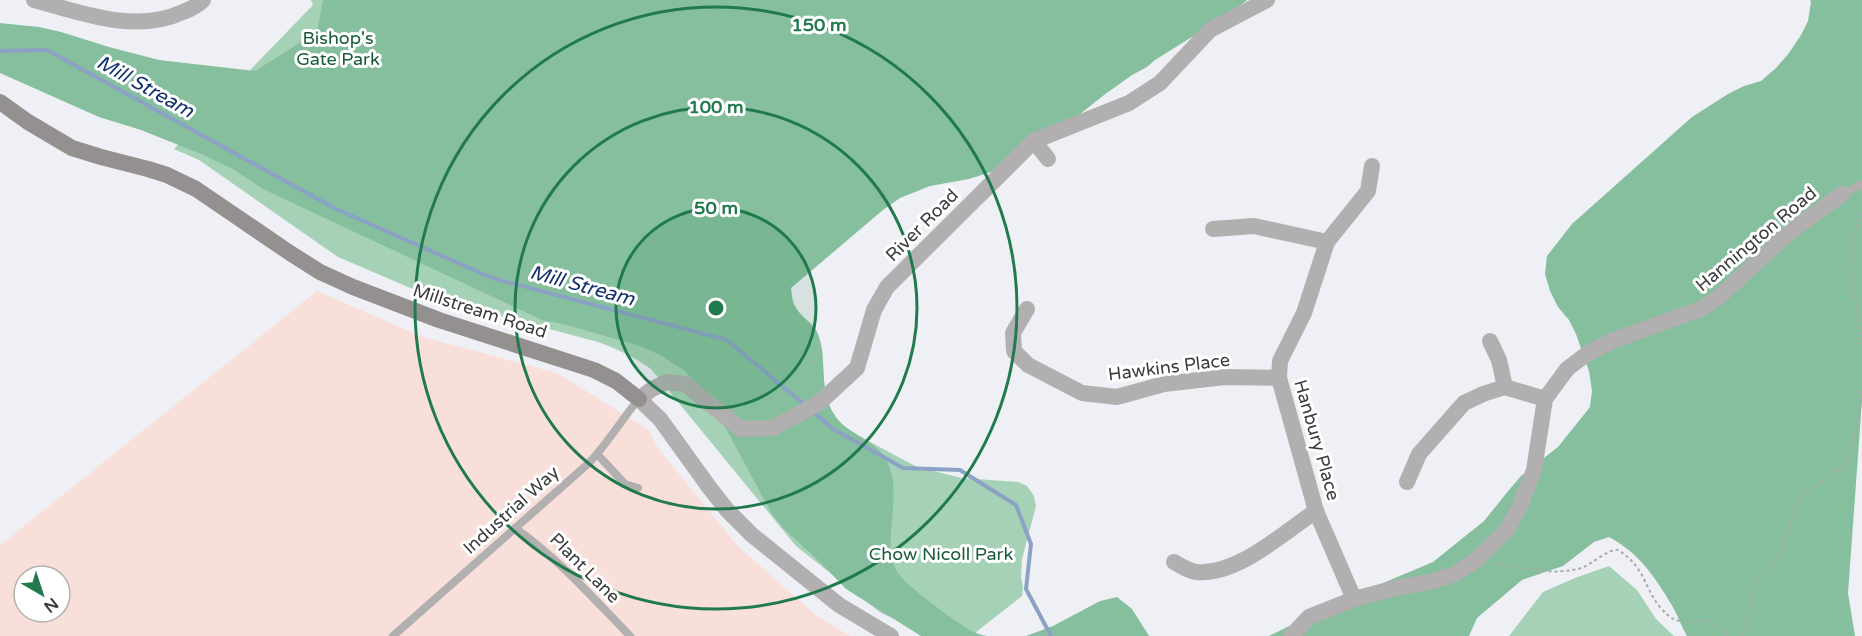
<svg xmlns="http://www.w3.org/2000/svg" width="1862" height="636" font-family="'Varela Round',sans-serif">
<rect width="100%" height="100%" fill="#eff0f5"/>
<path fill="#f9dfd9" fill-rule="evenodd" d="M 317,291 L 423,337 L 557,373 L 649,430 L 658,448 L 737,545 L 817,616 L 850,636 L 0,636 L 0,545 ZM 24,576 L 60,576 L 60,612 L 24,612 Z"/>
<g fill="#a5d1b6">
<path d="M 311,0 L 475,0 L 821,411 L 857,435 L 917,467 L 962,478 L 1018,482 L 1027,486 L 1034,496 L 1036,506 L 1022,559 L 1021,578 L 1023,587 L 1022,596 L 971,636 L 932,636 L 881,613 L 796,546 L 651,369 C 634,357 618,349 598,342 L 436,299 L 338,257 L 199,160 L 174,149 L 313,5 Z"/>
<path d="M 1609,566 L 1637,590 L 1656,619 L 1674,636 L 1509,636 L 1543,592 L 1575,578 Z"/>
</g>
<g fill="#86bf9d">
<path d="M 323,0 L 1247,0 L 1232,12 L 1155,60 L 1147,67 L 1132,75 L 1104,95 L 1055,134 L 1007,167 L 969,179 L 930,186 L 900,198 L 883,210 L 791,288 C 792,294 792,301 795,306 C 800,317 813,322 818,334 C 828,359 818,389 834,414 C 846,435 873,437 885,458 C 902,486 888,522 891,552 C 891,557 893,565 896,570 C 902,583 959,625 974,632 C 978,634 982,635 987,636 L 921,636 L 846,589 L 821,563 L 783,528 L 772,514 L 711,401 L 685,371 L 660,355 L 640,346 L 563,324 L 542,320 L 263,189 L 233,169 L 201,154 L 141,130 L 99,117 L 0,73 L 0,23 L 39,27 L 61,32 L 109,47 L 159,60 L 255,71 L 317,32 Z"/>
<path d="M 1810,0 L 1862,0 L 1862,401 L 1848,593 L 1855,636 L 1687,636 C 1683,629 1680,622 1677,615 C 1674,608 1669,601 1665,594 C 1650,570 1635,551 1609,537 L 1594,542 L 1563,566 L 1522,580 L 1477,618 L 1469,636 L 1269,636 L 1338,602 L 1433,562 L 1484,521 L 1509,490 L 1522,475 L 1534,470 L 1545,457 L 1558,447 L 1590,407 L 1592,391 L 1589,371 L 1576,334 L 1569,320 L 1558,307 L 1550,291 L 1545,274 L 1547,256 L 1572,224 L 1692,117 L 1728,94 L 1744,86 L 1761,81 L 1776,68 L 1789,53 L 1801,35 L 1808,21 L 1811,2 Z"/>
<path d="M 1117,597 L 1132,609 L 1149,636 L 1026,636 L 1053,626 L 1100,601 Z"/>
</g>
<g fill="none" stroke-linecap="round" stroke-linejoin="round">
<g stroke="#8ca2c5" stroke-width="4">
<path d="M 0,51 L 47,50 L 336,209 L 492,278 L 727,340 L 806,406"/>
<path d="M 812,411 L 833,429 L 903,468 L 960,470 L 1016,505 L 1031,544 L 1026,589 L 1051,636"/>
</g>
<g stroke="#a8a9ad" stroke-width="2" stroke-dasharray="3 3" stroke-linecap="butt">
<path d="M 1862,214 C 1859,221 1855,229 1853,237 C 1846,265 1859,311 1862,341"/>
<path d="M 1495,564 C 1523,568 1554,576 1581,568 C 1591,565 1609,548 1618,550 C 1619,550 1623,553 1625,555 C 1645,570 1646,591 1660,607 C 1670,619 1677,623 1692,621 C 1697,621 1701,619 1705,621 C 1715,623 1720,631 1728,636"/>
<path d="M 1743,636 L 1749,617 L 1751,590 L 1755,582 L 1770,568 L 1778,558 L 1797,504 L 1806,492 L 1842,468 L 1848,460 L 1858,423 L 1862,390"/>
</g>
<g stroke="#b2afb0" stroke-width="8">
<path d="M 1842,194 L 1862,184"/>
<path d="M 597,454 L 625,484 L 638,488"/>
<path d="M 515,528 C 558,558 593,598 630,636"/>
<path d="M 393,636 L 589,463 C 608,443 621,420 639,399"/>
</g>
<g stroke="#b2afb0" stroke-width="16">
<path d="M 34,0 C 82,13 135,34 183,12 C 191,9 197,6 203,0"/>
<path d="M 1034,141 L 1048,159"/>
<path d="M 1213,229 L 1254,226 L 1327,242"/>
<path d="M 1027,309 L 1013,333 L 1014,351 L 1028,365 L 1082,393 L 1117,397 L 1164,384 L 1225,377 L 1279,378"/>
<path d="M 1490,341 L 1499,360 L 1505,387"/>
<path d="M 639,399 L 652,389 L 667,382 L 685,384 L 741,429 L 773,428 L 819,403 L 857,368 L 874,310 L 887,287 L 1034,141 L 1129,103 L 1160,83 L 1210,30 L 1267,0"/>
<path d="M 1407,482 L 1419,454 L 1464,403 L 1483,394 L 1505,387 L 1545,399"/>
<path d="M 1174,562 C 1181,566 1188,571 1196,572 C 1237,576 1283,533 1316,511"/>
<path d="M 1354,599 L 1316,511 L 1279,378 L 1280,361 L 1304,313 L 1327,242 L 1368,191 L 1372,166"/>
<path d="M 1291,636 L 1309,617 L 1354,599 L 1396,588 L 1434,581 L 1454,574 L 1474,562 L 1507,530 L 1520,506 L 1534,470 L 1545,399 L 1567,369 L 1588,353 L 1612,341 L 1703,308 L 1720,296 L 1790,232 L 1842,194"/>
</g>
<path stroke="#b2afb0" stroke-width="16" d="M 639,399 L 660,419 L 709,487 L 727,510 L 752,535 L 839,605 L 891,636"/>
<path stroke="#949090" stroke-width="16" d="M 0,102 L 28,122 L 72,148 L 101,157 L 148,169 L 167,175 L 196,189 L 290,253 L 320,272 L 353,287 L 439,320 L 594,370 L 616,381 L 639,399"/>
</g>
<circle cx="716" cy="308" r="100" fill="#217a4e" fill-opacity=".12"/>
<g fill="none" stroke="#217a4e" stroke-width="3">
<circle cx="716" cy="308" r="100"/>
<circle cx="716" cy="308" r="201"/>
<circle cx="716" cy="308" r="301"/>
</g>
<g text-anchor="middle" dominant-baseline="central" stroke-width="6" stroke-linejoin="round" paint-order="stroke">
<g font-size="18" fill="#185b3b" stroke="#fff">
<text x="338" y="38">Bishop's<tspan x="338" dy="21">Gate Park</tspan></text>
<text x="941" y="554">Chow Nicoll Park</text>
</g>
<g font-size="18" fill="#3b3c3e" stroke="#fff">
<text transform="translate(922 225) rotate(-45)">River Road</text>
<text transform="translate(1756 239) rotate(-40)">Hannington Road</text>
<text transform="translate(480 311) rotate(18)">Millstream Road</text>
<text transform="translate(1169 367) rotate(-7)">Hawkins Place</text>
<text transform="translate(1317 440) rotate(74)">Hanbury Place</text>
<text transform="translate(511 510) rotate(-42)">Industrial Way</text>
<text transform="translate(585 568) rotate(45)">Plant Lane</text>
</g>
<g font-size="20" font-style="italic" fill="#11326b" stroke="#fff">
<text transform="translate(145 87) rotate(29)">Mill Stream</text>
<text transform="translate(582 286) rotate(15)">Mill Stream</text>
</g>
</g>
<circle cx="716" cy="308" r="9" fill="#217a4e" stroke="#fff" stroke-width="3"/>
<g font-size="18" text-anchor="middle" font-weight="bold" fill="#217a4e" stroke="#fff" stroke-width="6" stroke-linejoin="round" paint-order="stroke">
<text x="819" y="31">150 m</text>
<text x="716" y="113">100 m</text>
<text x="716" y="214">50 m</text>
</g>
<g transform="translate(42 594) rotate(141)"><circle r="28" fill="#ffffff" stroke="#b1b1b2" stroke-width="1.5"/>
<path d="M0-4.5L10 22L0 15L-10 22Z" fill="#217a4e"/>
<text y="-9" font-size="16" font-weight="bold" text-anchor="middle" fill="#3b3c3e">N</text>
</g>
</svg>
